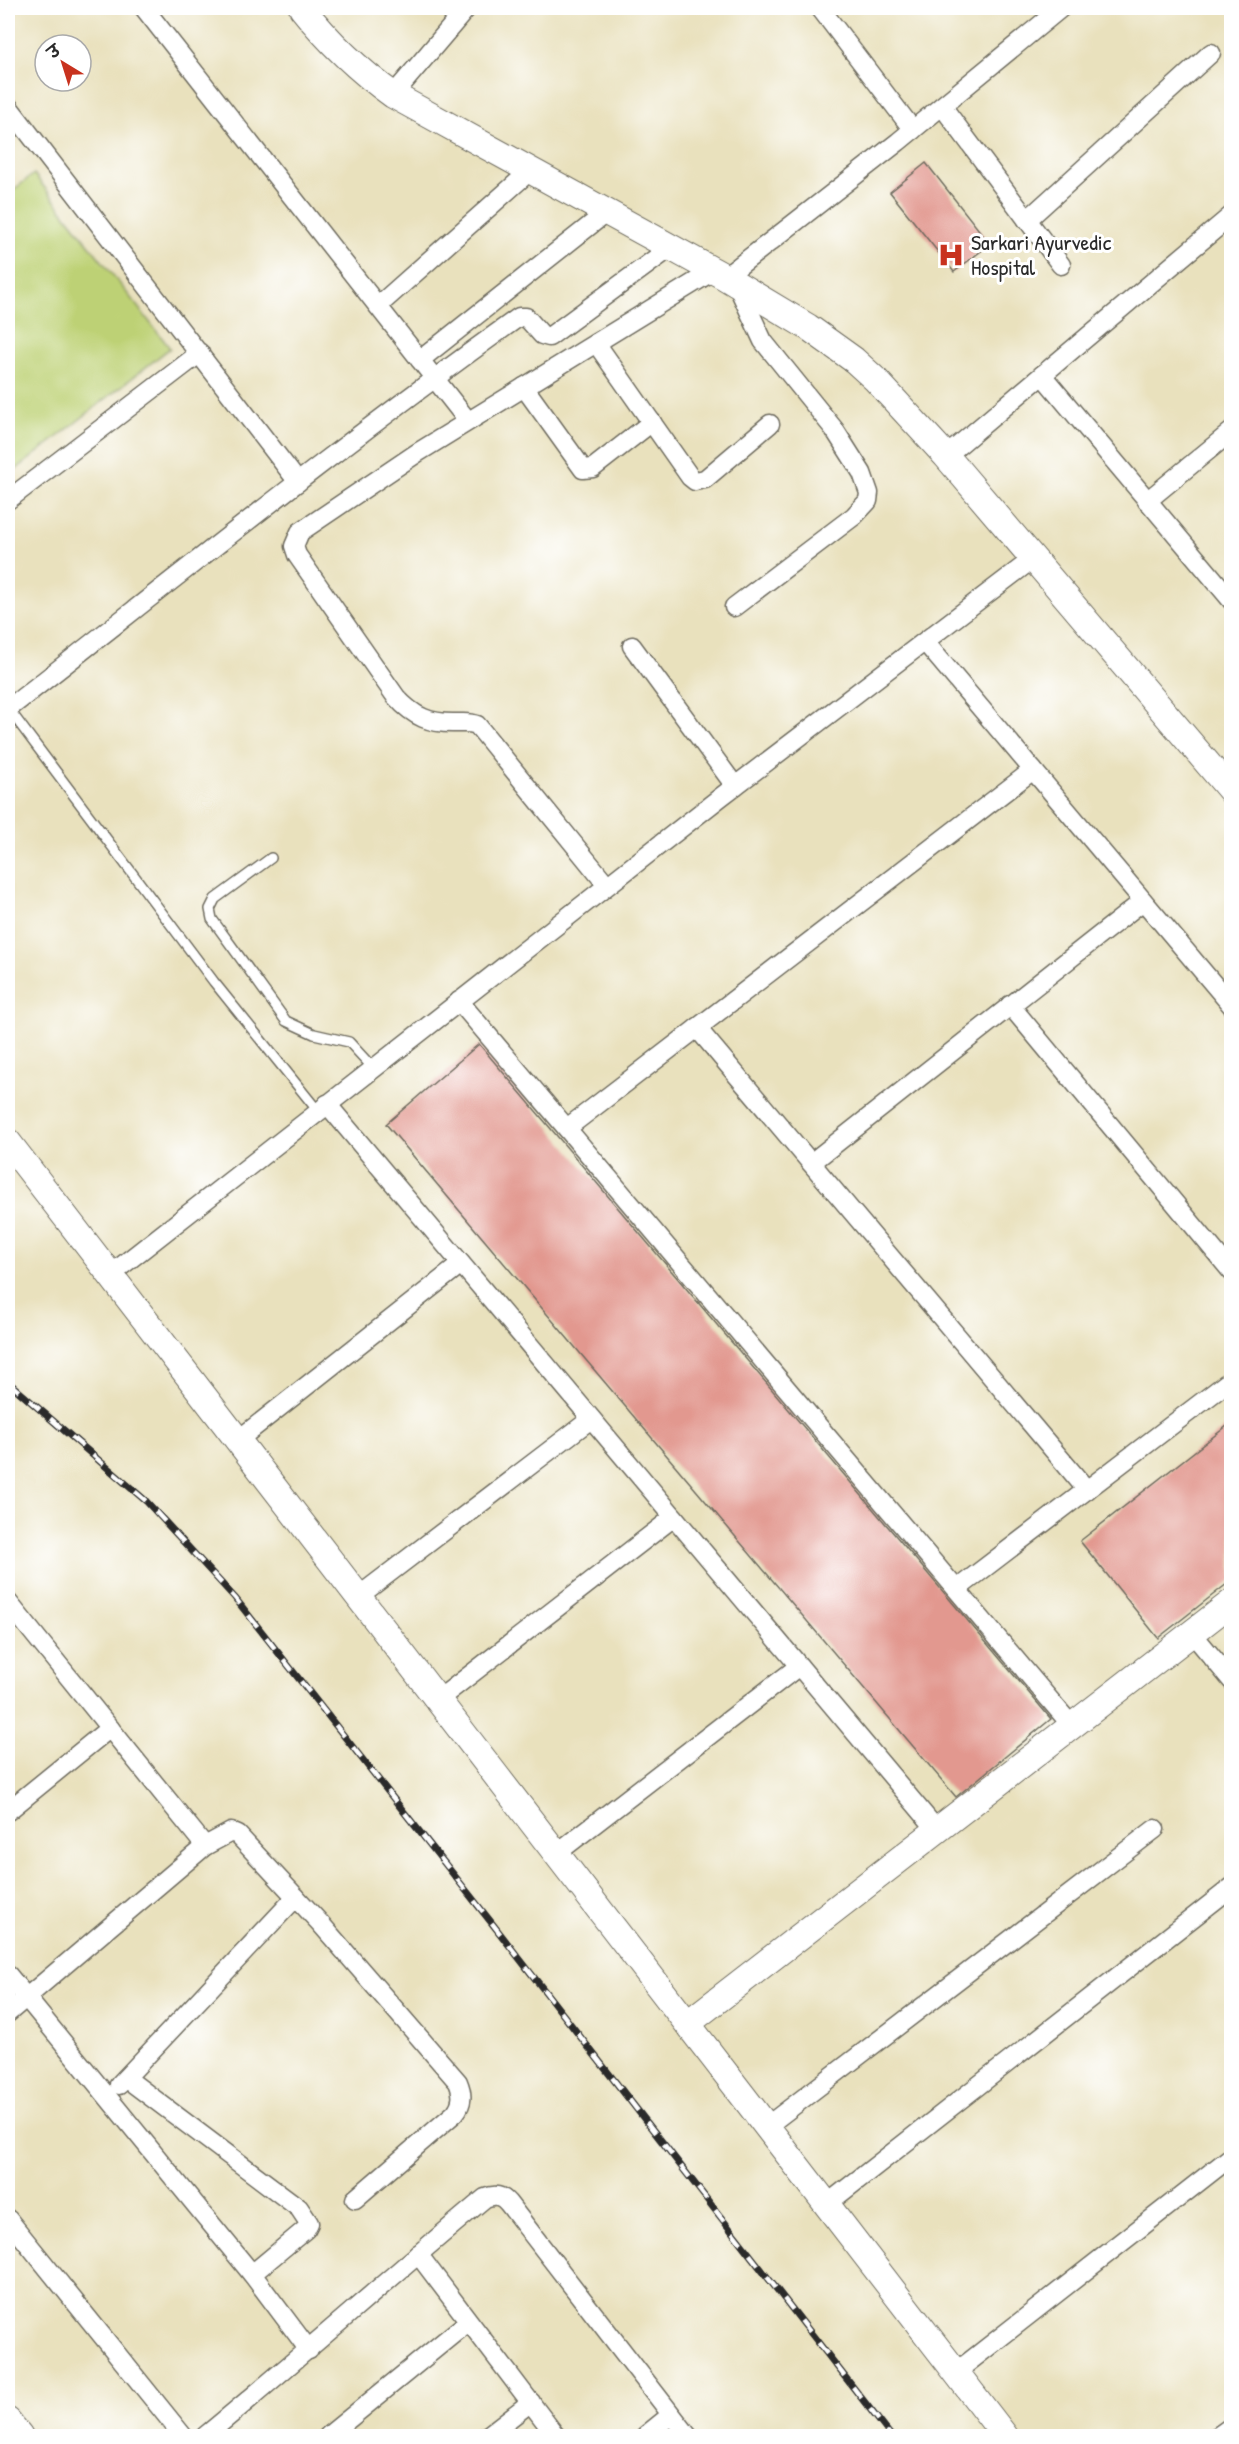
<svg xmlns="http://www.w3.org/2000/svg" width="1239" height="2444" font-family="'Patrick Hand','Playpen Sans Deva',sans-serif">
<rect width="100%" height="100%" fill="#fff"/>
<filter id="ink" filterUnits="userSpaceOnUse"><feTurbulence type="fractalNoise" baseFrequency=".0167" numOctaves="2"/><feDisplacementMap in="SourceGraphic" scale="12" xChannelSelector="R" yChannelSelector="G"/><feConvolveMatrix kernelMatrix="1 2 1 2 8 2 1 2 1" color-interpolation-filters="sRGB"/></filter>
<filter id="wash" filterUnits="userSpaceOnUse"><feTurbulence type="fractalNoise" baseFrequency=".008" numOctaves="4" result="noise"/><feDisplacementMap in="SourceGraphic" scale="24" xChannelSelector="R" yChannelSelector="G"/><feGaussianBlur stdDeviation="1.35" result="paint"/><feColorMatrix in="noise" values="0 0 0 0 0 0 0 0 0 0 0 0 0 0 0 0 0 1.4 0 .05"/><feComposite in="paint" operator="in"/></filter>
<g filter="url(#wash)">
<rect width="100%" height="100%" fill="#e9e1bd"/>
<path fill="#bdd175" stroke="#747e50" stroke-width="1.5" d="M 34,174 L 170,348 L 8,476 L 8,194 Z"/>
<g id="blocks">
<g fill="#e2988f">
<path d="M 926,163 L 990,244 L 954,272 L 890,192 Z"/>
<path d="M 479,1044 L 1051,1719 L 956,1797 L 386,1124 Z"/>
<path d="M 1232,1422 L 1232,1580 L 1158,1638 L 1080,1541 Z"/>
</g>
</g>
</g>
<g filter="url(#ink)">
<use href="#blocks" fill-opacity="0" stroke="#6e6b5e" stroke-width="1.5"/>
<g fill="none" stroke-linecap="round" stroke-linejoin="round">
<g stroke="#6e6b5e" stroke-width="12">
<g id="lane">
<path d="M 8,708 L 214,982 L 318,1111"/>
<path d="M 271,858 L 215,899 L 210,909 L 212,919 L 286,1021 L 314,1034 L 349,1042 L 373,1068"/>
</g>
</g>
<g stroke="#6e6b5e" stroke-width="21">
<g id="street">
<path d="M 144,8 L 468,421"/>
<path d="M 820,8 L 913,130"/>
<path d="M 393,95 L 467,8"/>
<path d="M 8,106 L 298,482"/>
<path d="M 942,106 L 1061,265"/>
<path d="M 1027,220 L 1211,53"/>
<path d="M 725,277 L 898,142 L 1061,8"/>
<path d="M 378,306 L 531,170"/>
<path d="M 596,343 L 690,477 L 695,481 L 705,479 L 770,424"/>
<path d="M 420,360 L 607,212"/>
<path d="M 1042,375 L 1232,601"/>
<path d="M 524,387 L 583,469 L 593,468 L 652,422"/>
<path d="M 946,456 L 1232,215"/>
<path d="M 8,500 L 200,353"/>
<path d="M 1147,501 L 1232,431"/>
<path d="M 734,607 L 854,516 L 868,501 L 869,493 L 862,473 L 834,429 L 763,341 L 736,283"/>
<path d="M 925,642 L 1232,1006"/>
<path d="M 632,646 L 735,786"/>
<path d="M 8,709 C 177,577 344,442 519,317 L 526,317 L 542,335 L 549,337 L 670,248"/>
<path d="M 607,885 L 477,725 C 470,722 464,723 457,723 C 430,724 414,717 396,697 L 297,555 L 294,546 L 300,532 L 417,453 L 713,271"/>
<path d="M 459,1001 L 1072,1726"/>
<path d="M 1010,1005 L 1232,1272"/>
<path d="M 697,1028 L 1087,1490"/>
<path d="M 327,1104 L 937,1830"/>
<path d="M 567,1128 L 1033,770"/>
<path d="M 811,1163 L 1143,901"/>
<path d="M 110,1275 L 722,796 L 1034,558"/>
<path d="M 238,1440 L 461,1264"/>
<path d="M 957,1589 L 1232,1379"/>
<path d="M 359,1596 L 591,1419"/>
<path d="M 8,1602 L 205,1846"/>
<path d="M 1192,1633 L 1232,1681"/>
<path d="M 439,1699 L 674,1517"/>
<path d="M 8,1811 L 110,1728"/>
<path d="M 557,1853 L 799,1666"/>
<path d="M 8,1975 L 252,2274 L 309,2350"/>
<path d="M 8,2013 L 205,1846 L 231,1832 L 238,1835 L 320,1923 L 458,2082 C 463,2094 463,2103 455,2113 L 355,2199"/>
<path d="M 126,2078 L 299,2208 L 309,2223 L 306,2229 L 252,2274"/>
<path d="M 119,2085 L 296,1897"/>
<path d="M 767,2126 L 1155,1829"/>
<path d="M 827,2204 L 1232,1887"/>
<path d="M 8,2219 L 183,2436"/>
<path d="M 418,2254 L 556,2436"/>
<path d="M 956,2372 L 1232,2156"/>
<path d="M 205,2436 C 300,2358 391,2276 485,2198 C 495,2194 501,2195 508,2203 L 688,2436"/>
<path d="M 328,2436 L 468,2322"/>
<path d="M 487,2436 L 531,2402"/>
<path d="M 645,2436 L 671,2415"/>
<path d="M 1218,2436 L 1232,2426"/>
</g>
</g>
<g stroke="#6e6b5e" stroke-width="28">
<g id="secondary">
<path d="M 302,8 C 329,42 358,70 393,95 L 725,277 L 808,327 L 854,360 L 876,380 L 946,456 L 1232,792"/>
<path d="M 8,1142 L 1005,2436"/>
<path d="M 688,2023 L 1232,1602"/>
<path d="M 8,2421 L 20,2436"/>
</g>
</g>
<use href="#lane" stroke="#fff" stroke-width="9"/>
<use href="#street" stroke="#fff" stroke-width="18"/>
<use href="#secondary" stroke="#fff" stroke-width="26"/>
<g stroke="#2b2b2b" stroke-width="7">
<path id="rail" d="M 8,1382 L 146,1501 L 235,1598 L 491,1922 L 891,2436"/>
</g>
<use href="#rail" stroke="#fff" stroke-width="4.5" stroke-dasharray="14" stroke-linecap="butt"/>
</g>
</g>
<defs>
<g id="hospital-bare" transform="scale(2.07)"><path d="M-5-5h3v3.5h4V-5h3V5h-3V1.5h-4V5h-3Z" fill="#c8321e" stroke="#fff" stroke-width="2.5" paint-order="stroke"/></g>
</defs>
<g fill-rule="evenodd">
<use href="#hospital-bare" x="951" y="255"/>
</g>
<g text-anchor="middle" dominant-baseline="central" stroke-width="6" stroke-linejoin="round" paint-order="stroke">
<g font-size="22" fill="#2b2b2b" stroke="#fff" text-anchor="start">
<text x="971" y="242">Sarkari Ayurvedic<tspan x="971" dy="25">Hospital</tspan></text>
</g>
</g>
<rect width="1239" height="2444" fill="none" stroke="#fff" stroke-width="30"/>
<g transform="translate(63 63) rotate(322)"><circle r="28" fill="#ffffff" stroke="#aaaaaa" stroke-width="1.5"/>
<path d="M0-4.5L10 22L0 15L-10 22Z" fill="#c8321e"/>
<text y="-9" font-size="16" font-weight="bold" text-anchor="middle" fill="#2b2b2b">उ</text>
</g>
</svg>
